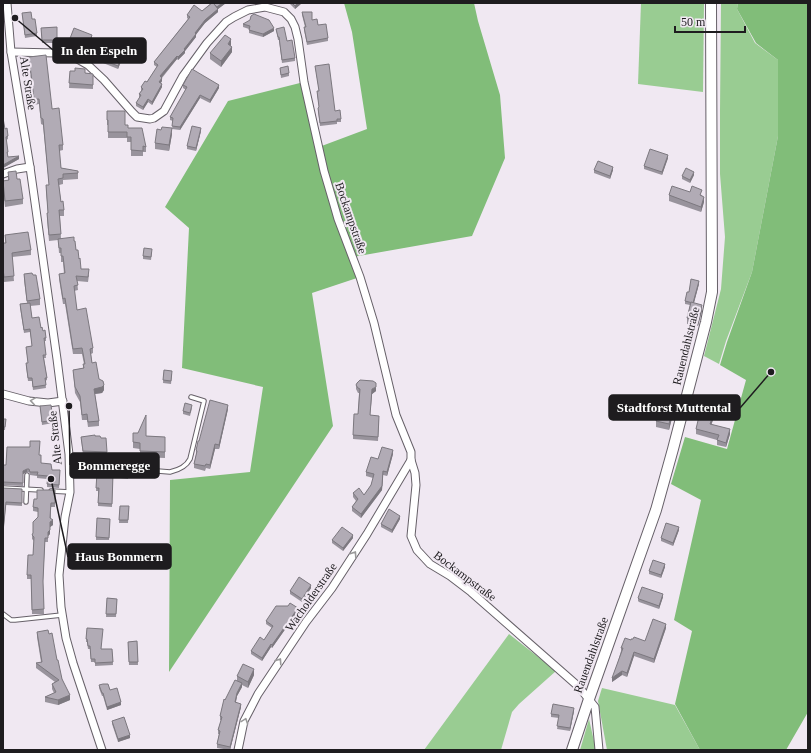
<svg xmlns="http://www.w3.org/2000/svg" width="811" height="753" font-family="Georgia,serif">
<rect width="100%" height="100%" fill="#f0e8f2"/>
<g fill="#99cc92">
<path d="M 641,3 L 704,3 L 703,92 L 638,84 Z"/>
<path d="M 721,3 L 738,3 L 737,9 L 755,43 L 778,60 L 778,136 L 752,272 L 726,341 L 719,364 L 704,356 L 721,289 L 725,237 L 720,174 L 720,110 Z"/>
<path d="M 509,634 L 556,671 L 519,704 L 512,712 L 501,750 L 424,750 Z"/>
<path d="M 602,688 L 675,705 L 700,750 L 607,750 L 598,701 Z"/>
<path d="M 589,719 L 596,750 L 580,750 Z"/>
</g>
<g fill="#81bd79">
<path d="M 344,3 L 474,3 L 478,21 L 500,95 L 505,158 L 472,236 L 353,257 L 360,277 L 312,293 L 333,426 L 169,672 L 170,480 L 250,472 L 263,387 L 182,368 L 189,228 L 165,207 L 228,101 L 304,82 L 319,147 L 367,129 L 352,32 Z"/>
<path d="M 738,3 L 808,3 L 808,712 L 786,750 L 700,750 L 675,704 L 692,631 L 674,620 L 701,500 L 671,484 L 685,437 L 727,449 L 746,380 L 720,365 L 727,342 L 752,272 L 778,136 L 778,60 L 756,43 L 737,9 Z"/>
</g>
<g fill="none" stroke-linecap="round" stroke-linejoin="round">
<g stroke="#666068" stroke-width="5.5">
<g id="lane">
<path d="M 70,464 L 170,472 C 179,470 186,467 190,459 L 204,401 L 191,397"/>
<path d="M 3,488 L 41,490"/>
<path d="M 51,491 L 70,492"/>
<path d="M 26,502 L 27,475"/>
<path d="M 3,614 L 11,620 L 15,620 L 62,615"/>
</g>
</g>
<g stroke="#666068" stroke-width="9">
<g id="street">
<path d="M 7,3 L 11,52 L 30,167 L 57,359 L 69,454 L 70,492 L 65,517 L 59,575 L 61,607 L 66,638 L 73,663 L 102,750"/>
<path d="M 11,52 L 56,53 L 74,57 L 88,65 L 104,80 L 132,112 L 137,117 L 150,119 L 154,118 L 164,111 L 183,76 L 207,43 L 226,22 L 234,17 L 248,10 L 265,7 L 284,12 L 291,19 L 295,27 L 298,39 L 304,82 L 324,171 L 334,205 L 338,219 L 360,277 L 374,323 L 396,415 L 411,452 L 411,460 L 415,473 L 416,485 L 411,536 L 417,550 L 430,564 L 450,576 L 471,592 L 579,687 L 595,707 L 599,750"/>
<path d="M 3,174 L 17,169 L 30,167"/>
<path d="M 3,394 L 29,401 L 48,403 L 63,401"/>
<path d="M 238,750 L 244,721 L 258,694 L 306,622 L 332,588 L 367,534 L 411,460"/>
</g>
</g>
<g stroke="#666068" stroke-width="12">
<path id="secondary" d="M 572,750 L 589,699 L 656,510 L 673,449 L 706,322 L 712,292 L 711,3"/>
</g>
<use href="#lane" stroke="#fff" stroke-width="3.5"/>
<use href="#street" stroke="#fff" stroke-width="7"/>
<use href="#secondary" stroke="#fff" stroke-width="10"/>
</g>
<g fill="#98939c">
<path d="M 211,3 L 226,3 L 218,9 L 218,12 L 205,23 L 196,34 L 196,37 L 185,51 L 185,53 L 178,60 L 177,59 L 162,78 L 162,81 L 161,83 L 162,87 L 152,105 L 148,102 L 143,110 L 136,106 L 136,103 L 140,98 L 139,97 L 139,94 L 141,91 L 141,87 L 147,82 L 157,67 L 154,65 L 154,62 L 188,19 L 187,18 L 187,15 L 202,11 Z"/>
<path d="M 289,3 L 302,3 L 295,9 Z"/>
<path d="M 302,12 L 318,25 L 328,38 L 328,41 L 307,45 L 304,30 L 304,27 L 305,27 L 302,15 Z"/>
<path d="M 22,13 L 32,19 L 37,33 L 37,36 L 25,38 Z"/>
<path d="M 243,24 L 274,31 L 263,37 L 249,33 L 249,29 L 243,27 Z"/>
<path d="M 57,27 L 57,43 L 42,43 L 41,28 Z"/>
<path d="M 276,29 L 287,41 L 295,58 L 295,61 L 282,63 L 279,40 L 278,40 Z"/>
<path d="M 92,38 L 87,52 L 69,44 L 69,41 Z"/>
<path d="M 231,45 L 231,46 L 232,52 L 221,67 L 210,59 L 210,53 Z"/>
<path d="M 123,56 L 118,69 L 103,63 L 103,60 Z"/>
<path d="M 29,57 L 52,108 L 63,145 L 63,150 L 59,151 L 61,168 L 78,171 L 78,179 L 63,180 L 63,184 L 59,185 L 61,202 L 64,210 L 64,216 L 60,216 L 61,239 L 74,241 L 81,269 L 89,275 L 88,282 L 77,281 L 78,290 L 74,291 L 77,310 L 93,348 L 93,353 L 91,354 L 92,363 L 104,390 L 102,393 L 95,394 L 99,421 L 99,426 L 88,427 L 87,420 L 82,420 L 80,402 L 75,393 L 73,370 L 83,368 L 83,364 L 84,364 L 82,354 L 73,354 L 65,304 L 63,304 L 59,279 L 59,274 L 64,274 L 63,262 L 61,262 L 61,253 L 59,253 L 58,240 L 49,241 L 47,219 L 47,213 L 48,213 L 46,191 L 46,185 L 49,185 L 43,125 L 41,124 L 39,104 L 34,105 L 29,63 Z"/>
<path d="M 315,66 L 335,111 L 341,119 L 341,122 L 337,122 L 337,124 L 320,126 L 318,111 L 318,108 L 319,107 L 317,94 L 317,91 L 319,91 Z"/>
<path d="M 280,68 L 289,73 L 289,76 L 281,78 Z"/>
<path d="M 70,71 L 85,73 L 93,74 L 93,89 L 69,88 Z"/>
<path d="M 183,85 L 219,88 L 210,103 L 200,98 L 180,130 L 172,129 L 173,121 L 170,120 L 170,117 L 186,90 L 183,88 Z"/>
<path d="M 107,111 L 128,128 L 146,147 L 146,152 L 143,152 L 143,156 L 131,156 L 131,142 L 127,142 L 127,138 L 108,138 L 108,125 L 107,125 Z"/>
<path d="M 5,129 L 8,136 L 8,139 L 6,140 L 8,152 L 8,157 L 19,159 L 3,168 Z"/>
<path d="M 201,131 L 196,151 L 187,149 L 187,146 Z"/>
<path d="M 172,134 L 169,151 L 155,149 L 155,143 Z"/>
<path d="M 668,158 L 662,175 L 644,169 L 644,166 Z"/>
<path d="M 594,170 L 613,170 L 610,179 L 594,173 Z"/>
<path d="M 8,172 L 17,179 L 23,199 L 23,204 L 5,207 L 3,190 L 3,181 L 8,180 Z"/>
<path d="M 694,175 L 690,183 L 682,179 L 682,176 Z"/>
<path d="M 690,192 L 702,195 L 704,202 L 701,212 L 669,201 L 669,195 Z"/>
<path d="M 5,235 L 31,250 L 31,255 L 12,257 L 14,281 L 4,282 L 3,273 L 3,243 L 5,243 Z"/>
<path d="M 152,252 L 151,260 L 143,259 L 143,256 Z"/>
<path d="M 24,274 L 40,299 L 40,305 L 30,306 L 32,318 L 41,328 L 46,338 L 46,341 L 44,341 L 46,358 L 44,358 L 47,378 L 47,380 L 45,381 L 46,388 L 33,390 L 32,381 L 28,381 L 26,366 L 26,363 L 28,363 L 26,347 L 32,346 L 30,332 L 24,333 L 20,307 L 20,304 L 27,303 L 24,280 Z"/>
<path d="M 699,284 L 694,303 L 702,311 L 698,326 L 687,324 L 687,318 L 690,305 L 685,304 L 685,301 L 689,292 Z"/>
<path d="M 164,370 L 172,374 L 171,384 L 163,383 Z"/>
<path d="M 356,385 L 376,391 L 372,394 L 370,415 L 379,420 L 378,441 L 353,439 L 353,435 L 358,414 L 359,393 L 358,393 L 356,389 Z"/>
<path d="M 40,406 L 53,420 L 53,423 L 42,425 Z"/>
<path d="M 192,408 L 190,416 L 183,414 L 183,411 Z"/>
<path d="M 228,409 L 219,449 L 215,449 L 210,469 L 206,468 L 205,471 L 194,468 L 194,464 L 196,455 L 196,450 L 199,441 Z"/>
<path d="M 649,411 L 673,414 L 669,430 L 656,427 L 656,418 L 649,417 Z"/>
<path d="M 3,419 L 6,419 L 5,430 L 3,430 Z"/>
<path d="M 713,420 L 711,424 L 730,434 L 726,447 L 717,445 L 717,440 L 696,434 L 696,429 Z"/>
<path d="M 95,436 L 101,438 L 107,452 L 107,457 L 83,456 L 81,437 Z"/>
<path d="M 146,436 L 165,437 L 165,458 L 140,457 L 140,449 L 133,448 L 133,442 Z"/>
<path d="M 393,454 L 387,476 L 383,475 L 382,490 L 361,518 L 352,511 L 352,507 L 356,501 L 353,497 L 353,493 L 364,495 L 371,485 L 373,478 L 366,476 L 366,472 L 378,459 Z"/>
<path d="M 39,455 L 41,463 L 52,470 L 60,474 L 59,488 L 47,487 L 47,479 L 37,478 L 37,476 L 30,475 L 29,472 L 27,472 L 23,474 L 23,486 L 3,485 L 3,465 L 6,465 Z"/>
<path d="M 129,472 L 128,479 L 113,477 L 113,474 Z"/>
<path d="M 97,473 L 113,474 L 112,507 L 98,506 L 98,491 L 96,491 Z"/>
<path d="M 3,488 L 22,489 L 22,506 L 6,505 L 3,535 Z"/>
<path d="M 55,490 L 55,507 L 51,507 L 51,518 L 53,525 L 50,527 L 50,534 L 48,536 L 48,542 L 45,542 L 43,583 L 44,614 L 32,614 L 31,579 L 27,579 L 27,575 L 33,555 L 34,541 L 32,539 L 32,535 L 33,533 L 38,517 L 38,512 L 33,511 L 33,507 L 37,499 Z"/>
<path d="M 120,506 L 129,506 L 128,523 L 119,523 Z"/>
<path d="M 110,519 L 109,540 L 96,540 L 96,537 Z"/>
<path d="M 400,519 L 392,533 L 381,527 L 381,524 Z"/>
<path d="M 679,530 L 673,546 L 661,541 L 661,538 Z"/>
<path d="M 353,538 L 343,551 L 332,543 L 332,540 Z"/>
<path d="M 665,567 L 661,578 L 649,574 L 649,571 Z"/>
<path d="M 311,588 L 302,602 L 290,594 L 290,591 Z"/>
<path d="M 663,597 L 659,609 L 639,602 L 638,601 L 638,598 Z"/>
<path d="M 107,598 L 117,599 L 116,617 L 106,617 Z"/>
<path d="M 298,611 L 272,648 L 271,647 L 262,661 L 251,654 L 251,651 L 264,640 L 272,628 L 266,624 L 266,621 Z"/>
<path d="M 87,628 L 101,649 L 112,649 L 113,665 L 95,666 L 95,662 L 91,662 L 90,649 L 88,649 L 87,642 L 86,642 Z"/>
<path d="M 666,628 L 654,663 L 634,656 L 627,677 L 622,675 L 612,682 L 621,651 L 621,648 L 631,640 L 633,639 L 645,641 Z"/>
<path d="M 37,632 L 49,634 L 62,679 L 70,700 L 58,705 L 45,702 L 45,697 L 54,693 L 52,689 L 52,684 L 55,682 L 36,668 L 36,663 L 41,662 L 37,637 Z"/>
<path d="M 137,641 L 138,665 L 129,665 L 128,642 Z"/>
<path d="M 254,675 L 248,688 L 242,685 L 242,687 L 237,696 L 236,702 L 241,707 L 230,750 L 217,748 L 217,744 L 219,734 L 218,734 L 218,730 L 221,720 L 220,720 L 220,716 L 225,700 L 237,681 L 237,676 Z"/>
<path d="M 99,685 L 121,705 L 107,710 L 103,696 L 102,696 L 99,688 Z"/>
<path d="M 574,711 L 570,731 L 557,729 L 559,718 L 551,717 L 551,714 Z"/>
<path d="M 112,721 L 130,738 L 118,742 L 112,724 Z"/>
</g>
<g fill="#7c787f">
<path d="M 222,3 L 226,3 L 218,9 L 218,12 L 205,23 L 195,36 L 195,33 L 205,20 L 217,7 Z"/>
<path d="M 298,3 L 302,3 L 295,9 L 295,6 Z"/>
<path d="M 274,28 L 274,31 L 263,37 L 263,34 Z"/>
<path d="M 196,34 L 196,37 L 185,51 L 185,53 L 178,60 L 178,57 L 184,49 Z"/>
<path d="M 92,35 L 92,38 L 87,52 L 87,49 Z"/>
<path d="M 231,39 L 231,45 L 228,50 L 228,44 Z"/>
<path d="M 232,47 L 232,52 L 221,67 L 221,61 Z"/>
<path d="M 123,53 L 123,56 L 118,69 L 118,66 Z"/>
<path d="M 177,56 L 177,59 L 160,79 L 160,76 Z"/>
<path d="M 162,78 L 162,81 L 159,85 L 159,82 Z"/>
<path d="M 162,84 L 162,87 L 152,105 L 152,102 Z"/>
<path d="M 219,85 L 219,88 L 210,103 L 210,100 Z"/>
<path d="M 200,95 L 200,98 L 180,130 L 180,127 Z"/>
<path d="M 148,99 L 148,102 L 143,110 L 143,107 Z"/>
<path d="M 172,128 L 172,134 L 169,151 L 169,145 Z"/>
<path d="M 201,128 L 201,131 L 196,151 L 196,148 Z"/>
<path d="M 668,155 L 668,158 L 662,175 L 662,172 Z"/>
<path d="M 19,156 L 19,159 L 3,168 L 3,165 Z"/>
<path d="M 613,167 L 613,170 L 610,179 L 610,176 Z"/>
<path d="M 694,172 L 694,175 L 690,183 L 690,180 Z"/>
<path d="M 704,197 L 704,202 L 701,212 L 701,207 Z"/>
<path d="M 699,281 L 699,284 L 693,306 L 693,303 Z"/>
<path d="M 702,305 L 702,311 L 698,326 L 698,320 Z"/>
<path d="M 104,385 L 104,390 L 102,393 L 94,394 L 94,389 Z"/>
<path d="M 376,387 L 376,391 L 372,394 L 370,419 L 372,389 Z"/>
<path d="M 228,405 L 228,409 L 219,449 L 219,445 Z"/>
<path d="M 673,408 L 673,414 L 669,430 L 669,424 Z"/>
<path d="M 713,415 L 713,420 L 710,429 L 710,424 Z"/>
<path d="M 730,429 L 730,434 L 726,447 L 726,443 Z"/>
<path d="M 215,444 L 215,449 L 210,469 L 210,465 Z"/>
<path d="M 393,450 L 393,454 L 387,476 L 387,472 Z"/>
<path d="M 27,469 L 27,472 L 23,474 L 23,486 L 23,471 Z"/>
<path d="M 383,471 L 382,490 L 361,518 L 361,514 Z"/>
<path d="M 400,516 L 400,519 L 392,533 L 392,530 Z"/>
<path d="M 53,520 L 53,525 L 50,527 L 50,534 L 48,536 L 48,542 L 48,532 L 50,522 Z"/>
<path d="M 679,527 L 679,530 L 673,546 L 673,543 Z"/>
<path d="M 353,535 L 353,538 L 343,551 L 343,548 Z"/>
<path d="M 665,564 L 665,567 L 661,578 L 661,575 Z"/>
<path d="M 311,585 L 311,588 L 302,602 L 302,599 Z"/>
<path d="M 663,594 L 663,597 L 659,609 L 659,606 Z"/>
<path d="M 298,608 L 298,611 L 272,648 L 272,645 Z"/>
<path d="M 666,624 L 666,628 L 654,663 L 654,659 Z"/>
<path d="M 271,644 L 271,647 L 262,661 L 262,658 Z"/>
<path d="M 634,652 L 634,656 L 627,677 L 627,673 Z"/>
<path d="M 254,669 L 254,675 L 248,688 L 248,682 Z"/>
<path d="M 622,671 L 622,675 L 612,682 L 612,678 Z"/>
<path d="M 242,683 L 242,687 L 237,696 L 235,706 L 235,702 L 237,693 Z"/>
<path d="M 70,695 L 70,700 L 58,705 L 58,700 Z"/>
<path d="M 121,702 L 121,705 L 107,710 L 107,707 Z"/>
<path d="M 241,704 L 241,707 L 230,750 L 230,747 Z"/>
<path d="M 574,708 L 574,711 L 570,731 L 570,728 Z"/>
<path d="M 130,735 L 130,738 L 118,742 L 118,739 Z"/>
</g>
<g fill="#b1abb5" stroke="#7c787f">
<path d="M 212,3 L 222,3 L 217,7 L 214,4 L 218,9 L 205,20 L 195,33 L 196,34 L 184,49 L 185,50 L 178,57 L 177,56 L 160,76 L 162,78 L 159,82 L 162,84 L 152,102 L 148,99 L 143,107 L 136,103 L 141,95 L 139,94 L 143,89 L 141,87 L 145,81 L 147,82 L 158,65 L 154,62 L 190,17 L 187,15 L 194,5 L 202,11 Z"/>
<path d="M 292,3 L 298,3 L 295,6 Z"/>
<path d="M 31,12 L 32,19 L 35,19 L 37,33 L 25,35 L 22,13 Z"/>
<path d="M 302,12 L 312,12 L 312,20 L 317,19 L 318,25 L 326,24 L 328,38 L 307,42 L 304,27 L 306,27 Z"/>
<path d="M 254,14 L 269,20 L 274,28 L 263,34 L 249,30 L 250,26 L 243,24 L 250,20 L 251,16 Z"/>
<path d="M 57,27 L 57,40 L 42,40 L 41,28 Z"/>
<path d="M 284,27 L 287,41 L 292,40 L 295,58 L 282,60 L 279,37 L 278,37 L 276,29 Z"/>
<path d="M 74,28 L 92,35 L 87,49 L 69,41 Z"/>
<path d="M 225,35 L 231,39 L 228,44 L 232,47 L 221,61 L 210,53 Z"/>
<path d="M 108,48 L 123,53 L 118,66 L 103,60 Z"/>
<path d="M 46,55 L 52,108 L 52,109 L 59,108 L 63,145 L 59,145 L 61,168 L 78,171 L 78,173 L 63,174 L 63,178 L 58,179 L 61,202 L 63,201 L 64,210 L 59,210 L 61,234 L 49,235 L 47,213 L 48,213 L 46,185 L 49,185 L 43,119 L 41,118 L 39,99 L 34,99 L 29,57 Z"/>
<path d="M 329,64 L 335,111 L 340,110 L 341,119 L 337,119 L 337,121 L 320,123 L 318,108 L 319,107 L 317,91 L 319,91 L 315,66 Z"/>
<path d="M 288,66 L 289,73 L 281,75 L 280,68 Z"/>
<path d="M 75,68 L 85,69 L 85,73 L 93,74 L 93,85 L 69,83 L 70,71 L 75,71 Z"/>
<path d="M 192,69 L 219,85 L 210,100 L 200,95 L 180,127 L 172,126 L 173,118 L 170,117 L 187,87 L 183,85 Z"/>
<path d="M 107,111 L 125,111 L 125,125 L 128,125 L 128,128 L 142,128 L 146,147 L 143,146 L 143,151 L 131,150 L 131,137 L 127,137 L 127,132 L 108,132 L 108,120 L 107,120 Z"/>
<path d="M 3,118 L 5,129 L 7,128 L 8,136 L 6,137 L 8,152 L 7,152 L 8,157 L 19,156 L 3,165 Z"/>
<path d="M 192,126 L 201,128 L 196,148 L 187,146 Z"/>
<path d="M 162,127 L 172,128 L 169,145 L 155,143 L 157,129 L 161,130 Z"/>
<path d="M 650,149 L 668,155 L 662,172 L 644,166 Z"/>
<path d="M 598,161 L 613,167 L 610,176 L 594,170 Z"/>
<path d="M 686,168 L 694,172 L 690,180 L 682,176 Z"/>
<path d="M 16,171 L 17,179 L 20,179 L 23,199 L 5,201 L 3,181 L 9,180 L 8,172 Z"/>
<path d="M 672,186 L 690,192 L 692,186 L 702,190 L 700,195 L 704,197 L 701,207 L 669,195 Z"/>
<path d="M 28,232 L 31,250 L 12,253 L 14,276 L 4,277 L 3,268 L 3,243 L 6,243 L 5,235 Z"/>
<path d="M 74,237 L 74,241 L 75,241 L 76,250 L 78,250 L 79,259 L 80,258 L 81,269 L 89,269 L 88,277 L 76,276 L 78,285 L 74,286 L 77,310 L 86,308 L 93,348 L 90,349 L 92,363 L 96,362 L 99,379 L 103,381 L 104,385 L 102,387 L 94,389 L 99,421 L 88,422 L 87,414 L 82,415 L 80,396 L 75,387 L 73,370 L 84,368 L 83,364 L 85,364 L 82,348 L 73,349 L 65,298 L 63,299 L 59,274 L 65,273 L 63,256 L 61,256 L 61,248 L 59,248 L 58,239 Z"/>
<path d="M 144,248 L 152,249 L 151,257 L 143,256 Z"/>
<path d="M 32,273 L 33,275 L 36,275 L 40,299 L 27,301 L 24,274 Z"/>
<path d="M 691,279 L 699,281 L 693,303 L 685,301 L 687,292 L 689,292 Z"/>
<path d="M 691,302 L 702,305 L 698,320 L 687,318 Z"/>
<path d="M 30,303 L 32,318 L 39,317 L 41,328 L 42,327 L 43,331 L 45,330 L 46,338 L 44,338 L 46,355 L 43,355 L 47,378 L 45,378 L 46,385 L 33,387 L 32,378 L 28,378 L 26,363 L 28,363 L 26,347 L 32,346 L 30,329 L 24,330 L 20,304 Z"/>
<path d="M 164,370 L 172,371 L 171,381 L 163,380 Z"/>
<path d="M 360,380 L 373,381 L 376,383 L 376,387 L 372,389 L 370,415 L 379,416 L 378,437 L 353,435 L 354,414 L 358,414 L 360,389 L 358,388 L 356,385 L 357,383 Z"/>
<path d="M 210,400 L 228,405 L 219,445 L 215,444 L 210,465 L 206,464 L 205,466 L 194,464 L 197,451 L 196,450 L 197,446 L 198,441 L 199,441 Z"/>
<path d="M 651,402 L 673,408 L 669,424 L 656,421 L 658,413 L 649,411 Z"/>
<path d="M 185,403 L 192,405 L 190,413 L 183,411 Z"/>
<path d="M 51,405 L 53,420 L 42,422 L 40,406 Z"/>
<path d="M 700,412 L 713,415 L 710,424 L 730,429 L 726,443 L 717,440 L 719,435 L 696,429 Z"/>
<path d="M 146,415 L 146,436 L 165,437 L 165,452 L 140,451 L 140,443 L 133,442 L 133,433 L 138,433 Z"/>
<path d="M 3,419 L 6,419 L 5,427 L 3,427 Z"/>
<path d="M 95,435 L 95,436 L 100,436 L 101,438 L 106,438 L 107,452 L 83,451 L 81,437 Z"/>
<path d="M 30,441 L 40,441 L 39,455 L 41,455 L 41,463 L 51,464 L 52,470 L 60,470 L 59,485 L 47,484 L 48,476 L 37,475 L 38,472 L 30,472 L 29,469 L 27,469 L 23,471 L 23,483 L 3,482 L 3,465 L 6,465 L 7,447 L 30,447 Z"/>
<path d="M 382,447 L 393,450 L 387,472 L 383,471 L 382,486 L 361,514 L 352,507 L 358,499 L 353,493 L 359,488 L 364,495 L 371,485 L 374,474 L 366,472 L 371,457 L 378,459 Z"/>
<path d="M 97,473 L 113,474 L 112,504 L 98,503 L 99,488 L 96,488 Z"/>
<path d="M 3,488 L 22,489 L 22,503 L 6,502 L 3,532 Z"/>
<path d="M 37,490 L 55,490 L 55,503 L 51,503 L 50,518 L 53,520 L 50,522 L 50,530 L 48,532 L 48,538 L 45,538 L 43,581 L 44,609 L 32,610 L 31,575 L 27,575 L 28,555 L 33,555 L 34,537 L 32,535 L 33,533 L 33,522 L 38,517 L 38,508 L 33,507 L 34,499 L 37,499 Z"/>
<path d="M 120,506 L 129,506 L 128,520 L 119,520 Z"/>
<path d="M 389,509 L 400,516 L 392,530 L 381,524 Z"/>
<path d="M 97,518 L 110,519 L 109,538 L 96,537 Z"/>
<path d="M 666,523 L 679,527 L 673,543 L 661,538 Z"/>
<path d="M 342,527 L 353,535 L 343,548 L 332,540 Z"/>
<path d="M 653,560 L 665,564 L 661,575 L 649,571 Z"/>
<path d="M 299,577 L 311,585 L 302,599 L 290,591 Z"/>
<path d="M 642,587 L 663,594 L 659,606 L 639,599 L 638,598 Z"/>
<path d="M 107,598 L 117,599 L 116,614 L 106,614 Z"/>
<path d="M 290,603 L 298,608 L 272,645 L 271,644 L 262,658 L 251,651 L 260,637 L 264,640 L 273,626 L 266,621 L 276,606 L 288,606 Z"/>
<path d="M 653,619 L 666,624 L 654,659 L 634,652 L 627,673 L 622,671 L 612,678 L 623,648 L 621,648 L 625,638 L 631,640 L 631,639 L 633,639 L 634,637 L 645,641 Z"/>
<path d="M 87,628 L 103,629 L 101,649 L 112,649 L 113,662 L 95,663 L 95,659 L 91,659 L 90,646 L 88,646 L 87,639 L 86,639 Z"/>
<path d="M 48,630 L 49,634 L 52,633 L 57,660 L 58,660 L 62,679 L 70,695 L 58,700 L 45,697 L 56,692 L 52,684 L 59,680 L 36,663 L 42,662 L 37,632 Z"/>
<path d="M 137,641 L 138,662 L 129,662 L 128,642 Z"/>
<path d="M 243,664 L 254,669 L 248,682 L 237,676 Z"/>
<path d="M 235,680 L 242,683 L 237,693 L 235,702 L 241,704 L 230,747 L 217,744 L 220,731 L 218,730 L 222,717 L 220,716 L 224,699 L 225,700 Z"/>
<path d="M 103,684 L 108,684 L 110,690 L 117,688 L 121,702 L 107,707 L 103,693 L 102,693 L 99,685 Z"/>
<path d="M 553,704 L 574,708 L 570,728 L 557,726 L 559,715 L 551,714 Z"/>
<path d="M 124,717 L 130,735 L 118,739 L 112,721 Z"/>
</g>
<defs><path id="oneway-chevron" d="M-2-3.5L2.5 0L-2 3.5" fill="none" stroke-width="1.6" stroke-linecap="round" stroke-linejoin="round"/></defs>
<g stroke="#9a999a">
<use href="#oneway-chevron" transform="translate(33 401) rotate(-171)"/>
<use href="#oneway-chevron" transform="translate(354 554) rotate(-57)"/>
<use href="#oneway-chevron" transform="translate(279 661) rotate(-56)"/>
<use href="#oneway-chevron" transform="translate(245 721) rotate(-70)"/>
</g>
<g text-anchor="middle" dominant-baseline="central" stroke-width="4" stroke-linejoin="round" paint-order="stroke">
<g font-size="12" fill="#1e1c1f" stroke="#f0e8f2">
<text transform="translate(28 83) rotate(81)">Alte Straße</text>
<text transform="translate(351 218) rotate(71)">Bockampstraße</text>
<text transform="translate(686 346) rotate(-76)">Rauendahlstraße</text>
<text transform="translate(55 438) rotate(-96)">Alte Straße</text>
<text transform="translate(465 576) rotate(37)">Bockampstraße</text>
<text transform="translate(311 597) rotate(-55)">Wacholderstraße</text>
<text transform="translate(591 655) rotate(-70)">Rauendahlstraße</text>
</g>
</g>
<path fill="none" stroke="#1e1c1f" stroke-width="1.5" d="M15 18L53 50M771 372L740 408M69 406L70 465M51 479L68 557"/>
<g fill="#1e1c1f" stroke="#f0e8f2" stroke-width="1.5">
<circle cx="15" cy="18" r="4"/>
<circle cx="771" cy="372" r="4"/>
<circle cx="69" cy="406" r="4"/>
<circle cx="51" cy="479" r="4"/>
</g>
<g fill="#1e1c1f" stroke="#1e1c1f" stroke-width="1.5">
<rect x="53" y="38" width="93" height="25" rx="4"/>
<rect x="609" y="395" width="131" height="25" rx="4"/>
<rect x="70" y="453" width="89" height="25" rx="4"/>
<rect x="68" y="544" width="103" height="25" rx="4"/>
</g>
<g font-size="13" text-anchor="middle" font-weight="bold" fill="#fff">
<text x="99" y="55">In den Espeln</text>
<text x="674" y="412">Stadtforst Muttental</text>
<text x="114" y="470">Bommeregge</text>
<text x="119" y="561">Haus Bommern</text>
</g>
<rect width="811" height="753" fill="none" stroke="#1e1c1f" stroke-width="8"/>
<path d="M675 26v6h70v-6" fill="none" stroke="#1e1c1f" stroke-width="2"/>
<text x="681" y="26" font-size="12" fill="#1e1c1f" stroke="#f0e8f2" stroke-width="3" paint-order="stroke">50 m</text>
</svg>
